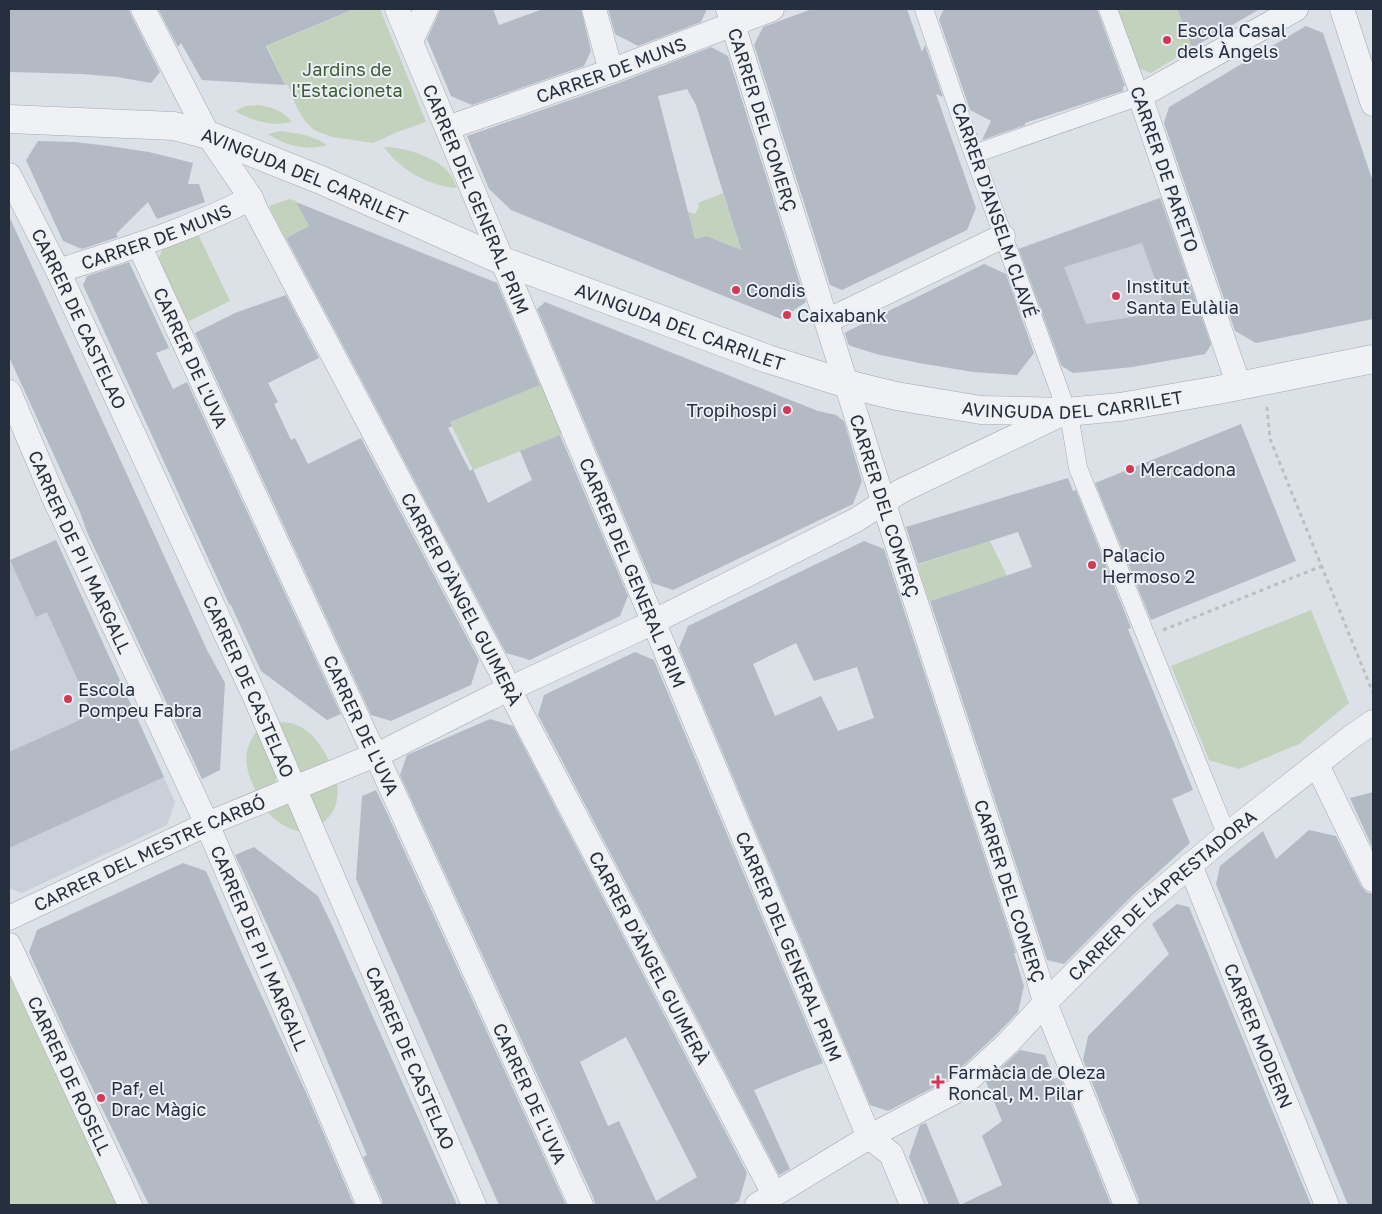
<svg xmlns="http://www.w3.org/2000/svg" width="1382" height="1214" font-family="'Golos Text',sans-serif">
<rect width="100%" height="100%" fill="#dce1e7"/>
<g fill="#cad0d9">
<path d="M 1162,197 L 1214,339 L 1205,354 L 1132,367 L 1073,373 L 1055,362 L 1017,249 Z"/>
<path d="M 56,540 L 175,802 L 167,825 L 22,893 L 9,888 L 9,561 Z"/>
</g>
<g fill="#c2d2bc">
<path d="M 355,9 L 380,9 L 426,122 L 400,131 L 373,143 L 332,137 L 314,130 L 305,121 L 297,108 L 288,85 L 285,85 L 267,46 Z"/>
<path d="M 1117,9 L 1177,9 L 1192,48 L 1151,73 L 1138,68 Z"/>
<path d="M 259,105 C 273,108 282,110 292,122 C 273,127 252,121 235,111 L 246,106 Z"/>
<path d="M 280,131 C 297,133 312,135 327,145 C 306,151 286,146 268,134 Z"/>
<path d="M 384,147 C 405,147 441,158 452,177 C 454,180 455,185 457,188 C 429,186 400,170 384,147 Z"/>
<path d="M 723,193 L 743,258 L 738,265 L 732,246 L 707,236 L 695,239 L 688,212 L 695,214 L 699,206 L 698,203 Z"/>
<path d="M 289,199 L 296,201 L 309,226 L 285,238 L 269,206 Z"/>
<path d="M 197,232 L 230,301 L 187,322 L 158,260 L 165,243 Z"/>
<path d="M 542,384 L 563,434 L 473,470 L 450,422 Z"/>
<path d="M 990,541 L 1007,576 L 929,601 L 917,565 Z"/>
<path d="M 1311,610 L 1349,703 L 1299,744 L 1239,769 L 1209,760 L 1171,666 Z"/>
<path d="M 282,722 C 308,723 321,744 331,765 L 300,775 L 275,724 Z"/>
<path d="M 257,731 L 278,777 L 275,779 L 276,782 L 256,791 C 245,769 241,752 257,731 Z"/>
<path d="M 337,780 C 339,798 337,812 322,823 L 311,796 L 314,792 Z"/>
<path d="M 290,803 L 303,832 C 287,830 275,821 265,809 Z"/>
<path d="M 9,967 L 20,982 L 14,986 L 117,1205 L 9,1205 Z"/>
</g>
<g fill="#b3bac4" fill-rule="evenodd">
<path d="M 9,9 L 129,9 L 131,15 L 160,72 L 151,83 L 117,77 L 82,74 L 9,72 Z"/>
<path d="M 158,9 L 354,9 L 266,46 L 285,85 L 202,80 L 181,43 L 178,47 Z"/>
<path d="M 440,9 L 493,9 L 499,25 L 543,9 L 581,9 L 591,51 L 584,66 L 472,105 L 451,96 L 427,39 L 438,15 Z"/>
<path d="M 608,9 L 707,9 L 701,22 L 638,46 L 615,34 Z"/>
<path d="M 812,9 L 907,9 L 922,52 L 925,45 L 943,97 L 936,94 L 976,208 L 967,230 L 842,290 L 830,285 L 754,45 L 763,27 Z"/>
<path d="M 944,9 L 1097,9 L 1125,86 L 1123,87 L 1123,91 L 1025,123 L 1025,125 L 982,140 L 991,121 L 970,110 L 939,19 Z"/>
<path d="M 1177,9 L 1260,9 L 1192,48 Z"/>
<path d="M 1306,26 L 1323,33 L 1373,182 L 1373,319 L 1256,343 L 1235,331 L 1164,123 L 1169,107 Z"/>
<path d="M 711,47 L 728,56 L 806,302 L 781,319 L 511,210 L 489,189 L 467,136 L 616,84 ZM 687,89 L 696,105 L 741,250 L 707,236 L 695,239 L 658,96 Z"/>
<path d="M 38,141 L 75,142 L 109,146 L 149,152 L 193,163 L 188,184 L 199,184 L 205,202 L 157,219 L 148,202 L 116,234 L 118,237 L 82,249 L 63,241 L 26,160 Z"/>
<path d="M 1160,198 L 1211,345 L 1205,354 L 1132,367 L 1073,373 L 1062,366 L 1019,249 ZM 1142,243 L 1162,298 L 1155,303 L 1158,310 L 1139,316 L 1086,324 L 1064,267 Z"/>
<path d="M 296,202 L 497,283 L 540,385 L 450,422 L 452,426 L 448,428 L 470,471 L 473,469 L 488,503 L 532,480 L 520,451 L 560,435 L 628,596 L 620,616 L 530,660 L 506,653 L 286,238 L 309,226 Z"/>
<path d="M 9,216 L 207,650 L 225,683 L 220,770 L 202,779 L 87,532 L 80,512 L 9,357 Z"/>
<path d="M 129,262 L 169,348 L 156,353 L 173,389 L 187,382 L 341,714 L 327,720 L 261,671 L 230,603 L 230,606 L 83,285 L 87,276 Z"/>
<path d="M 984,264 L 1006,274 L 1034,353 L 1017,375 L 973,372 L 919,363 L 876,354 L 851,346 L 848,344 L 845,333 L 850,330 Z"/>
<path d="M 286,295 L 319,358 L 268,383 L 278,402 L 274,404 L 291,440 L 295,438 L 308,464 L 361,438 L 479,660 L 471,685 L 391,721 L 371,715 L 195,333 L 235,313 Z"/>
<path d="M 545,302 L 818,411 L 836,415 L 844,421 L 862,481 L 853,504 L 673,590 L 652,583 L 537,309 Z"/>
<path d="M 1241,424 L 1296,561 L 1151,620 L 1095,483 Z"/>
<path d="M 1068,478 L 1073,491 L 1076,490 L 1131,628 L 1128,629 L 1193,790 L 1172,799 L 1190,843 L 1133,895 L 1064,964 L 1047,960 L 930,601 L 1032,567 L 1018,532 L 918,564 L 906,527 Z"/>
<path d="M 56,540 L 164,777 L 9,848 L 9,752 L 93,714 L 47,612 L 36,617 L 10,560 Z"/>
<path d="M 864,541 L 884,549 L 1016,953 L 1014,953 L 1024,986 L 1018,1012 L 998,1033 L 948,1080 L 888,1111 L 870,1105 L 679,648 L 688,626 ZM 796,643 L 814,681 L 857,667 L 874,718 L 838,731 L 821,696 L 775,716 L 753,664 Z"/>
<path d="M 635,652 L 654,660 L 823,1063 L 801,1071 L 754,1090 L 790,1169 L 779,1175 L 538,715 L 544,695 Z"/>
<path d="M 490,719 L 513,726 L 747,1173 L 739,1201 L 732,1205 L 595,1205 L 594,1199 L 400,775 L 407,755 ZM 626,1037 L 697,1177 L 656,1201 L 619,1121 L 608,1126 L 580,1062 Z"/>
<path d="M 376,790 L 387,813 L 566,1205 L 499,1205 L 356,879 L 362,796 Z"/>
<path d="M 1373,792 L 1373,849 L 1350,798 Z"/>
<path d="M 1309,830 L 1336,836 L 1361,886 L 1366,892 L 1373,894 L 1373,1205 L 1348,1205 L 1216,884 L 1220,866 L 1263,831 L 1276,859 Z"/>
<path d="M 254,847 L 318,896 L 332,925 L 457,1205 L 383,1205 L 382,1200 L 363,1157 L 367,1155 L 299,994 L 235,855 Z"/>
<path d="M 183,863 L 206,871 L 245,960 L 308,1097 L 354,1205 L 149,1205 L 68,1038 L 29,952 L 37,930 Z"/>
<path d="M 1177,904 L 1189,907 L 1311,1205 L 1139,1205 L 1139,1200 L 1083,1060 L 1088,1036 L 1169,954 L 1152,924 Z"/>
<path d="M 1020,1050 L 1045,1055 L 1054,1079 L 1060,1076 L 1111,1205 L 929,1205 L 909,1157 L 920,1125 L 926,1123 L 960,1205 L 1002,1185 L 982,1136 L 1002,1121 L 986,1082 Z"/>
</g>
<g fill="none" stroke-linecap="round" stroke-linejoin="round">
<g stroke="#a1a8b1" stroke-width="19">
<g id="pedestrian">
<path d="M 924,9 L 971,147 L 1070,420 L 1078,468 L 1223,826 L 1229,833"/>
<path d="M 974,154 L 1140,96 L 1108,9"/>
</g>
</g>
<g stroke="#a1a8b1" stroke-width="25">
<g id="minor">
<path id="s1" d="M 143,9 L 208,135 L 251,198 L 256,210 L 500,670 L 519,709 L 774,1194"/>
<path id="s2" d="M 397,9 L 869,1137 L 891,1154 L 912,1205"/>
<path d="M 594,9 L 611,71"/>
<path id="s3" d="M 728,9 L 891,526 L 1038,977 L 1045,1003 L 1126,1205"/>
<path d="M 1342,9 L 1373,104"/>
<path d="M 411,41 L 426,9"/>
<path id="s4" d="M 447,128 L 611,71 L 772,9"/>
<path id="s5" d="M 9,175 L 58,271 L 255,697 L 474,1205"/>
<path id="s6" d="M 139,245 L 366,736 L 383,770 L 581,1205"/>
<path id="s7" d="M 58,271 C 123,250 190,230 251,198"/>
<path d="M 827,321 L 1003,236"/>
<path d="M 1239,386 L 1140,96 L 1296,9"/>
<path id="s8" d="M 9,392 L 54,498 L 207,824 L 369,1205"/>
<path d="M 1317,765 L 1373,880"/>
<path id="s9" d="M 1190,865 L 1327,1205"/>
<path id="s10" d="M 9,918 L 207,824 L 387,750 L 494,696 L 639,629 L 856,520 L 901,491 L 1066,412"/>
<path id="s11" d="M 9,945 L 130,1205"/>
<path id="s12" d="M 757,1205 L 869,1137 L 956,1091 L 1008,1043 L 1045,1003 L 1143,905 L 1229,833 L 1354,735 L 1373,722"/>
</g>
</g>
<g stroke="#a1a8b1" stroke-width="29">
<g id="tertiary">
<path id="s13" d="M 9,119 L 174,126 L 208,135 L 321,180 L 503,261 L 768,359 L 847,384 L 896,396 L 981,410 L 1066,412 L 1120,407 L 1218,390 L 1373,359"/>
</g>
</g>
<g stroke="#babfc5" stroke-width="3" stroke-dasharray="4 4" stroke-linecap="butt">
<path d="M 1267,407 L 1270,439 L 1373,693"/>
<path d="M 1163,630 L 1322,566"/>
</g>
<use href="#pedestrian" stroke="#eff1f5" stroke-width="18"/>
<use href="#minor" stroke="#eff1f5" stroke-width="24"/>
<use href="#tertiary" stroke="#eff1f5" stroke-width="28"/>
</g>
<g fill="#d53854" stroke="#ebeff5" stroke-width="2">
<circle cx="1167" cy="40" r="5"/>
<circle cx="736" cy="290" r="5"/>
<circle cx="1116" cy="296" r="5"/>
<circle cx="787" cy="315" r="5"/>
<circle cx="787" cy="410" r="5"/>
<circle cx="1130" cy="469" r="5"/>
<circle cx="1092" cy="565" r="5"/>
<circle cx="68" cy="699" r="5"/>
<path d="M935.5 1074.5h5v5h5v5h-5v5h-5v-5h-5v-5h5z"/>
<circle cx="101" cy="1098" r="5"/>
</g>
<g text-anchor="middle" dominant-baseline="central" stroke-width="4" stroke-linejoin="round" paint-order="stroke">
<g font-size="18" fill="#252f3e" stroke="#ebeff5" text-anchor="start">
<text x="1177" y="30">Escola Casal<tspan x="1177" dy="21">dels Àngels</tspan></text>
<text x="1126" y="286">Institut<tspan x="1126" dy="21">Santa Eulàlia</tspan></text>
<text x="746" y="290">Condis</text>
<text x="797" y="315">Caixabank</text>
<text x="777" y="410" text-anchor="end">Tropihospi</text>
<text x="1140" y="469">Mercadona</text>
<text x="1102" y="555">Palacio<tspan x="1102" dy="21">Hermoso 2</tspan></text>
<text x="78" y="689">Escola<tspan x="78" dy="21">Pompeu Fabra</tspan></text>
<text x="948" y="1072">Farmàcia de Oleza<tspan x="948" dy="21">Roncal, M. Pilar</tspan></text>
<text x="111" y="1088">Paf, el<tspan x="111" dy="21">Drac Màgic</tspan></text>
</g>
<g font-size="18" fill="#3a5b31" stroke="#ebeff5">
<text x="347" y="69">Jardins de<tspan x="347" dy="21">l'Estacioneta</tspan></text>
</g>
<g font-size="18" fill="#252f3e" stroke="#ebeff5">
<text stroke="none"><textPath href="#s4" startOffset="174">CARRER DE MUNS</textPath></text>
<text stroke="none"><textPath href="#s3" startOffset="116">CARRER DEL COMERÇ</textPath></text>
<text transform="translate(1165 169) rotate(71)">CARRER DE PARETO</text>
<text stroke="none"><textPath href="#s13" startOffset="305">AVINGUDA DEL CARRILET</textPath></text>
<text stroke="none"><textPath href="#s2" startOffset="206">CARRER DEL GENERAL PRIM</textPath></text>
<text transform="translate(995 210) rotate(71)">CARRER D'ANSELM CLAVÉ</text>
<text stroke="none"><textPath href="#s7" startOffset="104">CARRER DE MUNS</textPath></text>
<text stroke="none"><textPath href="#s5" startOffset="160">CARRER DE CASTELAO</textPath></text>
<text stroke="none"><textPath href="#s13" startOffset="710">AVINGUDA DEL CARRILET</textPath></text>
<text stroke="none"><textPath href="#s6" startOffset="124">CARRER DE L'UVA</textPath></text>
<text stroke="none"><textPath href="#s13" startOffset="1115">AVINGUDA DEL CARRILET</textPath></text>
<text stroke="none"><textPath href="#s3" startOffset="521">CARRER DEL COMERÇ</textPath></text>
<text stroke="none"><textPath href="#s8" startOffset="175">CARRER DE PI I MARGALL</textPath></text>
<text stroke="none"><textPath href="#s2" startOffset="611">CARRER DEL GENERAL PRIM</textPath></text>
<text stroke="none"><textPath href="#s1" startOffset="671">CARRER D'ÀNGEL GUIMERÀ</textPath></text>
<text stroke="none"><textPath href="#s5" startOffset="565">CARRER DE CASTELAO</textPath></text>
<text stroke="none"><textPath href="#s6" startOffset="529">CARRER DE L'UVA</textPath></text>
<text stroke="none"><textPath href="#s10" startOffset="155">CARRER DEL MESTRE CARBÓ</textPath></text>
<text stroke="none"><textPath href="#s3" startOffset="926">CARRER DEL COMERÇ</textPath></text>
<text stroke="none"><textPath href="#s12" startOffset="514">CARRER DE L'APRESTADORA</textPath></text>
<text stroke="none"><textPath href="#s2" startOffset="1016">CARRER DEL GENERAL PRIM</textPath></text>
<text stroke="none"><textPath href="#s8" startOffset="610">CARRER DE PI I MARGALL</textPath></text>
<text stroke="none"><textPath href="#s1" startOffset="1076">CARRER D'ÀNGEL GUIMERÀ</textPath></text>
<text stroke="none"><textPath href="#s9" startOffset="184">CARRER MODERN</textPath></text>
<text stroke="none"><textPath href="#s5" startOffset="970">CARRER DE CASTELAO</textPath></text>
<text stroke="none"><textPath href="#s11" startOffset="144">CARRER DE ROSELL</textPath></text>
<text stroke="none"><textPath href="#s6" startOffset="934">CARRER DE L'UVA</textPath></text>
</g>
</g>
<rect width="1382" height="1214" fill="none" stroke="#252f3e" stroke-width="20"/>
</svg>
